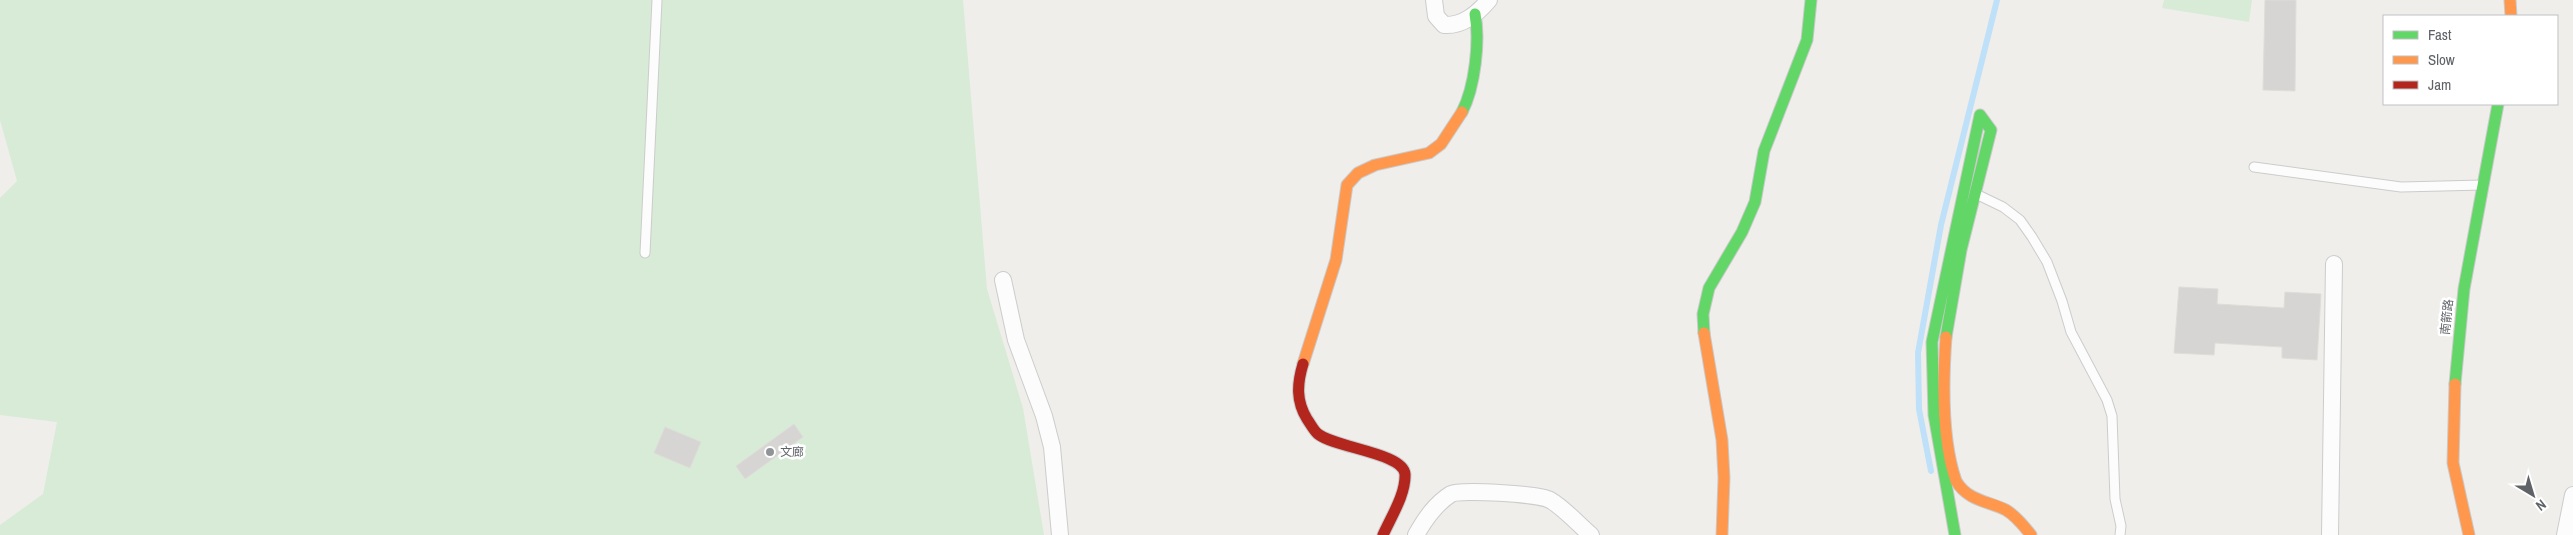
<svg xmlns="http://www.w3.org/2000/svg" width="2573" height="535" font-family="'Archivo Narrow','Noto Sans SC',sans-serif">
<rect width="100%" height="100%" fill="#efeeea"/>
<g fill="#d8ebd6">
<path d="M 0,0 L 963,0 L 987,289 L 1023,408 L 1044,535 L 0,535 L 0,525 L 43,494 L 57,422 L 0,415 L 0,198 L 17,181 L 0,120 Z"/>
<path d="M 2164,0 L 2252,0 L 2249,22 L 2162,8 Z"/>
</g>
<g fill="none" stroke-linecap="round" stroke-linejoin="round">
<path stroke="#bfe0f9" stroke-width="6" d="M 1931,471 L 1919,409 L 1918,353 L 1941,225 L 1997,0"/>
</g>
<g fill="#d6d5d3" stroke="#deddd9">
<path d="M 2265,0 L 2296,0 L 2295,91 L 2263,90 Z"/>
<path d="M 2179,287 L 2218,289 L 2217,304 L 2284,308 L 2285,292 L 2321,294 L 2317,360 L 2282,358 L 2282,347 L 2215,343 L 2214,355 L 2174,353 Z"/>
<path d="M 794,424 L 803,437 L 745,479 L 736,466 Z"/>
<path d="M 665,427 L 701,442 L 690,468 L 654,453 Z"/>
</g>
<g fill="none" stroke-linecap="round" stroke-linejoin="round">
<g stroke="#cbcccc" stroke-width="11">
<g id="lane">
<path d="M 2254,167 L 2401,187 L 2483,185"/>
<path d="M 1976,194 L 2003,207 L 2020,220 L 2032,237 L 2047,262 L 2062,301 L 2071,332 L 2107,400 L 2112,416 L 2115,499 L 2121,526 L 2120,535"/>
<path d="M 645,253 L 657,0"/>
</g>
</g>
<g stroke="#cbcccc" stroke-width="18">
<g id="street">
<path d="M 1434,0 L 1436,16 L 1444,25 C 1463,26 1477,14 1489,0"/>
<path d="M 1003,280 L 1016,340 L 1044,416 L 1052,447 L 1060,535"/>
<path d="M 1416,535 C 1425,519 1435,504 1451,494 C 1460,489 1539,494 1550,500 C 1564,508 1578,524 1591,535"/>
<path d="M 2330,535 L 2334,264"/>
<path d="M 2565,535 L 2573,495"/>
</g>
</g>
<g stroke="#cacacb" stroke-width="13">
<g id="fast">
<path d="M 1462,112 C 1475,87 1480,41 1475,14"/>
<path d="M 1704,333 L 1703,314 L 1709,288 L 1742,232 L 1755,202 L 1764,151 L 1807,40 L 1811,0"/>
<path d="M 1946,337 L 1961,250 L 1991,130 L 1980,115 L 1932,342 L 1934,415 L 1955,535"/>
<path d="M 2455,384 L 2464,289 L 2498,104"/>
</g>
</g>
<g stroke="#cacacb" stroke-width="13">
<g id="slow">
<path d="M 2510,0 L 2511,16"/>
<path d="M 1704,333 L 1722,440 L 1724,478 L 1722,535"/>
<path d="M 1946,337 C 1943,379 1942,441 1956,481 C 1968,501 1988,501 2006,510 C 2016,516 2024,526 2031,535"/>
<path d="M 1303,364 L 1336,260 L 1347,185 L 1358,173 L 1375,165 L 1429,153 L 1441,144 L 1462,112"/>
<path d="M 2455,384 L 2453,463 L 2469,535"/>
</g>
</g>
<g stroke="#cacacb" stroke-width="13">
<path id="jam" d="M 1303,364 C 1297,384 1296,401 1307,419 C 1310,423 1314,431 1318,434 C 1336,448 1403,453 1405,474 C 1406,494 1391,517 1383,535"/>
</g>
<use href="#lane" stroke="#fdfcfc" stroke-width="9"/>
<use href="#street" stroke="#fdfcfc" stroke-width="16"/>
<use href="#fast" stroke="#63d668" stroke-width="11"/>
<use href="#slow" stroke="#ff974d" stroke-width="11"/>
<use href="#jam" stroke="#b3261e" stroke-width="11"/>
</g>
<circle fill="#919496" stroke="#fff" stroke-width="2" cx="770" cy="452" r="5"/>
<g text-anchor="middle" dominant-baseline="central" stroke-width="5" stroke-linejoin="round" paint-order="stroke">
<g font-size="12" fill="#5f6368" stroke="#fff">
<text transform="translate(2447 317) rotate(-84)">南箭路</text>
</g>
<g font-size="12" fill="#5f6368" stroke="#fff" text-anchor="start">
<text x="780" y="452">文廊</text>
</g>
</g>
<rect x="2383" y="15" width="175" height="90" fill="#ffffff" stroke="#bfc1c3"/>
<rect x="2393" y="31" width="25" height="8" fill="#63d668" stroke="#bfc1c3"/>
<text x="2428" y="40" font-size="15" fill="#5f6368">Fast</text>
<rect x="2393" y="56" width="25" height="8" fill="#ff974d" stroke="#bfc1c3"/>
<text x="2428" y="65" font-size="15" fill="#5f6368">Slow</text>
<rect x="2393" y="81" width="25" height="8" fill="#b3261e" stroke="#bfc1c3"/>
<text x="2428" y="90" font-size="15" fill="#5f6368">Jam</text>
<g transform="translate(2533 495) rotate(142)" stroke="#ffffff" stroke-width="4" paint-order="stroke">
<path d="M0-4L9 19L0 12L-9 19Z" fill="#5f6368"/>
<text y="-8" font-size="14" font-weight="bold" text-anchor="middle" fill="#5f6368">N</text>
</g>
</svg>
